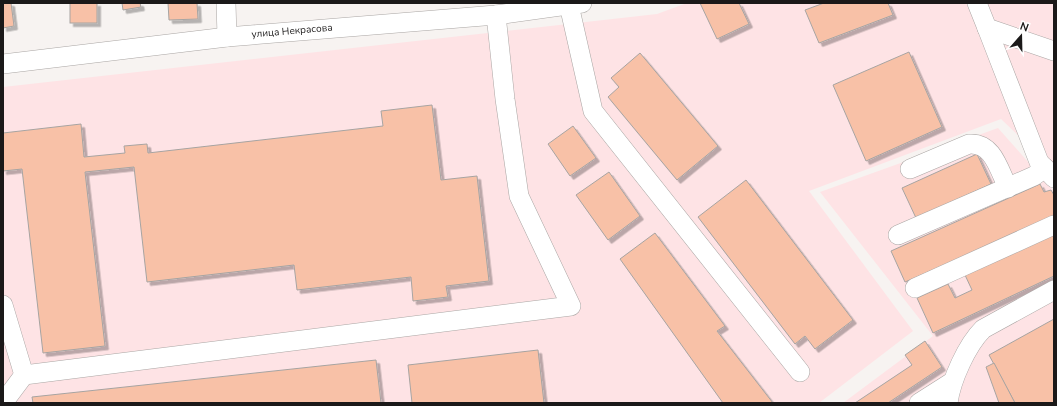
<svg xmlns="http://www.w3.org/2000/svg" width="1057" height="406" font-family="'Nunito Sans',sans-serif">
<defs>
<filter id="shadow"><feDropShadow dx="3.5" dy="3.5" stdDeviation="0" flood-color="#0004"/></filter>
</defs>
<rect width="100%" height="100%" fill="#f7f3f1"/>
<g fill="#fee3e5">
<path d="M 687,3 L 1054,3 L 1054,170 L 1001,119 L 809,191 L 913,331 L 819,403 L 3,403 L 3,87 L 657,14 Z"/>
<path d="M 998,128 L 1054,191 L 1054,403 L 843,403 L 933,336 L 820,192 Z"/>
</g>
<g fill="#f8c1a7" stroke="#a7a4a2" filter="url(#shadow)">
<path d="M 3,3 L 11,3 L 14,26 L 3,28 Z"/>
<rect x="70" y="3" width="27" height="20"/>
<path d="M 122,3 L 140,3 L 141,7 L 123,10 Z"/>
<path d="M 168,3 L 197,3 L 198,19 L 169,20 Z"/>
<path d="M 700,3 L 739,3 L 749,24 L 717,39 Z"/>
<path d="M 824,3 L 888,3 L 893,15 L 819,43 L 805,10 Z"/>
<path d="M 909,52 L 942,127 L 866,161 L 833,85 Z"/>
<path d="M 640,53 L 718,146 L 677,180 L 608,97 L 619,87 L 611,78 Z"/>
<path d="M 432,105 L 441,180 L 477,176 L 489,281 L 446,286 L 448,297 L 413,301 L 411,277 L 297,290 L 294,265 L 147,282 L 134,167 L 85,172 L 105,346 L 43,353 L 22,169 L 3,171 L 3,133 L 81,124 L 84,157 L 125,153 L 124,146 L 147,144 L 148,153 L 383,126 L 381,111 Z"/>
<path d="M 573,126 L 596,158 L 570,176 L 548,144 Z"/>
<path d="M 977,154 L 991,184 L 916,218 L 902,188 Z"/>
<path d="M 609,172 L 640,216 L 608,240 L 576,195 Z"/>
<path d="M 746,180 L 853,320 L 815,349 L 805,336 L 795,344 L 698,217 Z"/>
<path d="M 1040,184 L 1044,192 L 1051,190 L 1054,195 L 1054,217 L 905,282 L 891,251 Z"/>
<path d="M 655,233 L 725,326 L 717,331 L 773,403 L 723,403 L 620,259 Z"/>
<path d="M 1054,234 L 1054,276 L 933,333 L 917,298 L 948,284 L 955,298 L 972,290 L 965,275 Z"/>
<path d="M 1054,319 L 1054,403 L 1015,403 L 989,355 Z"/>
<path d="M 925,341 L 942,367 L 888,403 L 855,403 L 912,365 L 905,355 Z"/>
<path d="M 538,350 L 544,403 L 412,403 L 408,365 Z"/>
<path d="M 376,360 L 381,403 L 33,403 L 32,397 Z"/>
<path d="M 994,363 L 1015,403 L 999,403 L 986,367 Z"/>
</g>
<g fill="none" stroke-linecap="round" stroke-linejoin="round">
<g stroke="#aaa6a4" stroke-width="20">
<g id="minor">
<path d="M 226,3 L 227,37"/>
<path d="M 977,3 L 987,28 L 1054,51"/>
<path d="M 569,5 L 593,111 L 800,372"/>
<path d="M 987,28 L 1039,162 L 1054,178"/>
<path d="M 3,64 L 227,37 L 496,15 L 582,3"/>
<path d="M 910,169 L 969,144 C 993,142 999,170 1008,188"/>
<path d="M 898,235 L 1034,176 L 1045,168"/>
<path d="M 915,288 L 1054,225"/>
<path d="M 3,305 L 24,375"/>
<path d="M 3,403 L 24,375 L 571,306 L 519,196 L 505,99 L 496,15"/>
<path d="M 919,403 L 952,382"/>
<path d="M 948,403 C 951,380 967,345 983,329 L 1054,290"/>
</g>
</g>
<use href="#minor" stroke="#fff" stroke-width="19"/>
</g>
<g text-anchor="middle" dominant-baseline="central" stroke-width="3" stroke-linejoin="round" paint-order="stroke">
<g font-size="10" fill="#1b1919" stroke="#fff">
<text transform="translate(292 31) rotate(-5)">улица Некрасова</text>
</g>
</g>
<rect width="1057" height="406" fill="none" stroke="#1b1919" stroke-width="8"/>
<g transform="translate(1021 36) rotate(20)" stroke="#ffffff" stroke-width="3" paint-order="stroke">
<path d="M0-3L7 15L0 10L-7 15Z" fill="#1b1919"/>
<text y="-6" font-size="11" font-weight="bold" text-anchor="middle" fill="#1b1919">N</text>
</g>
</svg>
